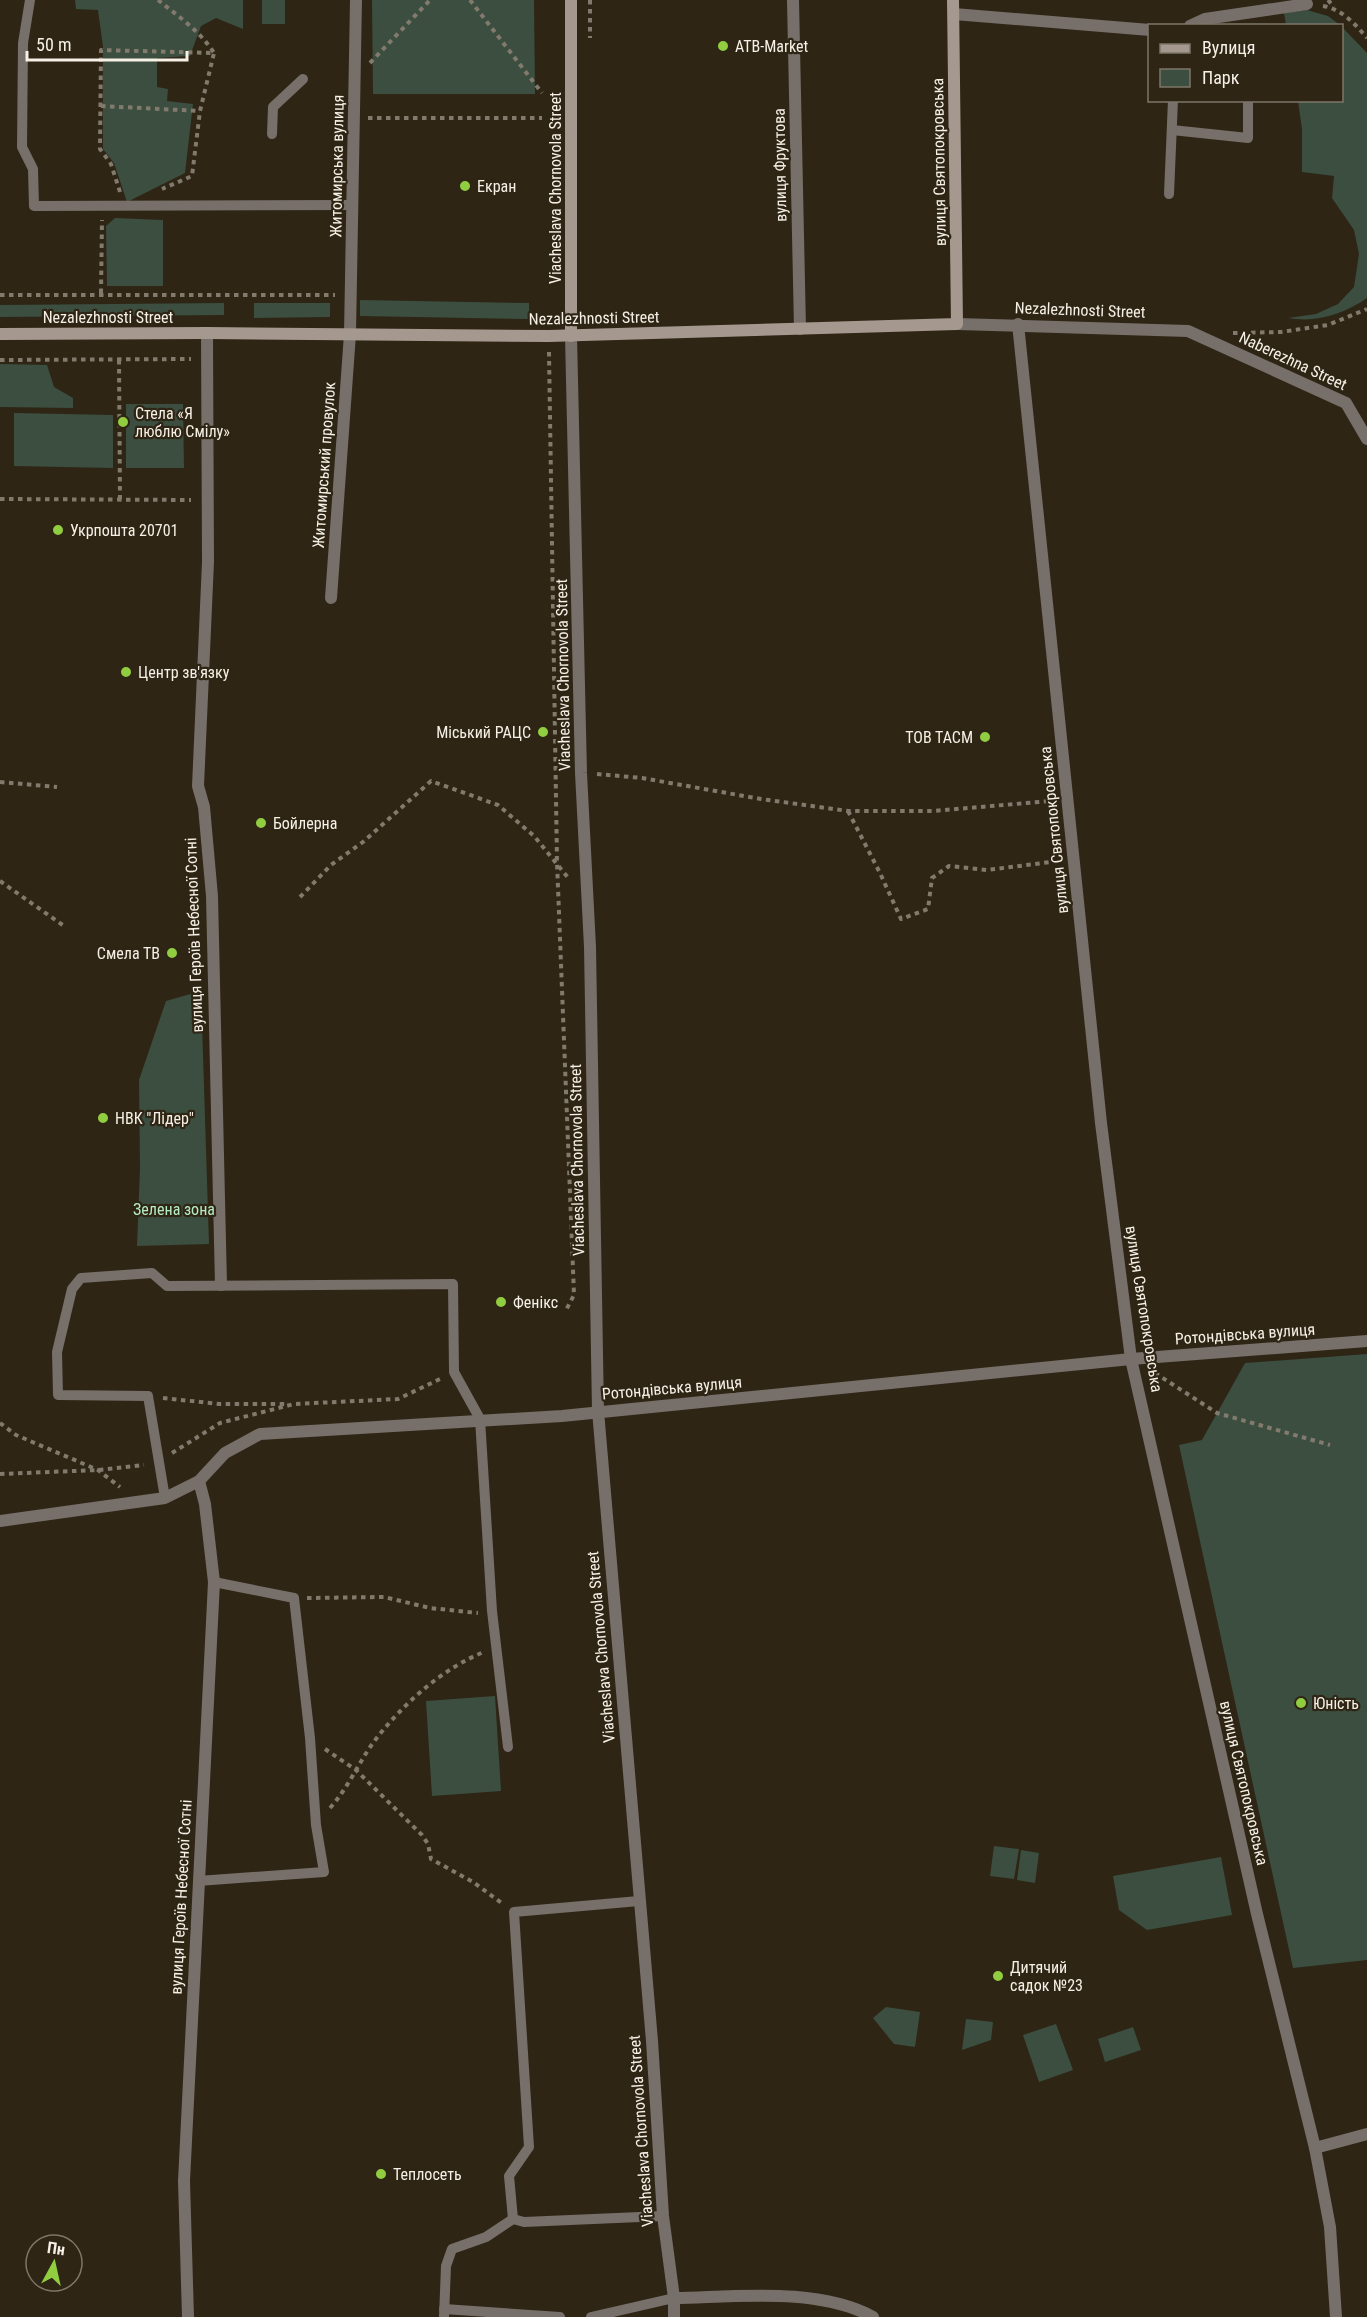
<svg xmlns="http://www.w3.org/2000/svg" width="1367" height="2317" font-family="'Roboto Condensed',sans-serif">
<rect width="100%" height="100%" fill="#2e2515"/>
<g fill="#3b4e40">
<path d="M 75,0 L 243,0 L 243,29 L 216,18 L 201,26 L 190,56 L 157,58 L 157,87 L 168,89 L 167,101 L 193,104 L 185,173 L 127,202 L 114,163 L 103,149 L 103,47 L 98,10 L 76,9 Z"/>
<rect x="262" y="0" width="23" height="24"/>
<path d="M 372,0 L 534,0 L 535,94 L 373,94 Z"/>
<path d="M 1307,10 L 1328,16 L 1340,25 L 1286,25 L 1284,13 Z"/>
<path d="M 1342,27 L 1367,53 L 1367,298 C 1344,314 1317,323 1288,318 L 1316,314 L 1338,304 L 1354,287 L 1359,254 L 1354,230 L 1332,198 L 1334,176 L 1302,172 L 1302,129 L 1298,101 L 1342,100 Z"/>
<path d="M 115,218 L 163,220 L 163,286 L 107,286 L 106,226 Z"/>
<path d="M 360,300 L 529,303 L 529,319 L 360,316 Z"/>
<path d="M 224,303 L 224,315 L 0,317 L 0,305 Z"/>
<path d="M 254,303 L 330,303 L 330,317 L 254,318 Z"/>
<path d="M 0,364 L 47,365 L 54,387 L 73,398 L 73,408 L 0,407 Z"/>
<path d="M 126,404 L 183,404 L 184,468 L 126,468 Z"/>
<path d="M 14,413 L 113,415 L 113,468 L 14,466 Z"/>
<path d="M 201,991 L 209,1244 L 137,1246 L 140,1168 L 139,1080 L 166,1001 Z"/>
<path d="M 1367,1354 L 1367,1960 L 1293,1968 L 1179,1445 L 1202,1440 L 1245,1363 Z"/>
<path d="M 495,1696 L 501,1791 L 432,1796 L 426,1701 Z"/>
<path d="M 994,1846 L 1019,1849 L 1014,1879 L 990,1876 Z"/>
<path d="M 1021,1850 L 1039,1853 L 1035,1883 L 1017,1880 Z"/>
<path d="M 1221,1857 L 1232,1915 L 1147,1930 L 1119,1910 L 1113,1876 Z"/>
<path d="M 886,2007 L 920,2012 L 915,2047 L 894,2044 L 873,2018 Z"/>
<path d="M 966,2019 L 993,2022 L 991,2040 L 962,2050 Z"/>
<path d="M 1056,2024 L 1073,2070 L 1039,2082 L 1023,2035 Z"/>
<path d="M 1133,2027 L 1141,2050 L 1105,2062 L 1098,2039 Z"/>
</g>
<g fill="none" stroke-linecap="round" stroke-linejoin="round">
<g stroke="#827a6d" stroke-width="4" stroke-dasharray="4.5 4.5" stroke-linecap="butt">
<path d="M 158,0 C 178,16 200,31 214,53"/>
<path d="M 470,0 L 542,93"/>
<path d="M 590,0 L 590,38"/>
<path d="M 1328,0 L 1334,7"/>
<path d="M 1323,6 C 1342,9 1355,24 1367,38"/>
<path d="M 370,63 L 430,0"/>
<path d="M 101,106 L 200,111"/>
<path d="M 368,118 L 542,118"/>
<path d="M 120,192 L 111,164 L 100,149 L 101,50 L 214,53 L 200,111 L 192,176 L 162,189"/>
<path d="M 101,293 L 102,220"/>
<path d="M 0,295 L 335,295"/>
<path d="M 1233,333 L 1281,332 L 1328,325 L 1367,309"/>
<path d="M 549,352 L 557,862 L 574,1295 L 565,1312"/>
<path d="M 0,360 L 191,359"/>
<path d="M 119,360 L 120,500"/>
<path d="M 0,499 L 191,500"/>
<path d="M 597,774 L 642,778 L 761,799 L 848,811 L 932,811 L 1051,801"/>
<path d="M 0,782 L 57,787"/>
<path d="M 848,811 L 880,873 L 901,919 L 928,909 L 932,878 L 949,866 L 987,870 L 1059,861"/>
<path d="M 0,881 L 64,926"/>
<path d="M 300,897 L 331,865 L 363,842 L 431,781 L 498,805 L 534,836 L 570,880"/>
<path d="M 1155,1373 L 1217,1413 L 1330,1445"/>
<path d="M 163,1398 L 219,1404 L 287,1404"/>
<path d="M 0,1423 L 16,1435 L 98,1470 L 120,1487"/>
<path d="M 172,1453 L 220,1423 L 294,1404 L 398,1399 L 440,1379"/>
<path d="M 0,1474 L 98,1470 L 144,1465"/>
<path d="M 307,1598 L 384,1597 L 430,1608 L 478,1613"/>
<path d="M 325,1749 L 356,1770 L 422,1835 L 428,1844 L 431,1859 L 473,1882 L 503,1904"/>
<path d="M 330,1808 C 349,1787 359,1761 376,1739 C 403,1704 443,1668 484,1652"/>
</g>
<g stroke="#776f69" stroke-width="10">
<path d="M 30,0 L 23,43 L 22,147 L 33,169 L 34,206 L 352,205"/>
<path d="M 1172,130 L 1248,138 L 1248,100"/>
<path d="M 272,134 L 273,107 L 303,79"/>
<path d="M 1169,194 L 1173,100"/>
<path d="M 165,1498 L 148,1396 L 58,1395 L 57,1352 L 72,1289 L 81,1278 L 152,1273 L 167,1286 L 453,1284 L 454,1372 L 480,1419 L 492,1611 L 508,1747"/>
<path d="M 198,1881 L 324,1872 L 316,1825 L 310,1738 L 294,1598 L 214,1582"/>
<path d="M 639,1901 L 514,1912 L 529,2147 L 509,2176 L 513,2219 L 524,2222 L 663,2216"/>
<path d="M 444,2309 L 560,2317"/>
<path d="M 444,2317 L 446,2266 L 452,2249 L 486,2237 L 513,2219"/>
<path d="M 591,2317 L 674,2298"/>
</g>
<g stroke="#776f69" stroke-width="12">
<path d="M 793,0 L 800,329"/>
<path d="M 954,14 L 1150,30"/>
<path d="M 1190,26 L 1205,19 L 1307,4"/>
<path d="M 957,324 L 1188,331 L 1346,403 L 1367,439"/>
<path d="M 1018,324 L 1101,1123 L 1131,1359 L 1257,1914 L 1315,2148 L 1330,2227 L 1336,2317"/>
<path d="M 207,333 L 208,562 L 198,786 L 204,807 L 212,896 L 221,1285"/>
<path d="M 571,336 L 581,773 L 590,947 L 598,1411 L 652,2041 L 663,2216 L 674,2298 L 674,2317"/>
<path d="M 331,598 L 350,334 L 356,0"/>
<path d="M 0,1521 L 165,1498 L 199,1481 L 225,1453 L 260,1434 L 562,1416 L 1131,1359 L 1367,1341"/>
<path d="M 1315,2148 L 1367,2134"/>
<path d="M 674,2298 C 736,2297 818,2287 873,2317"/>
<path d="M 188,2317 L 184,2181 L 214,1582 L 205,1504 L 199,1481"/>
</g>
<g stroke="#a5988f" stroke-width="12">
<path d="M 571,0 L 571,336"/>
<path d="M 0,334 L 207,333 L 549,336 L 957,324 L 953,0"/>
</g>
</g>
<g fill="#91cd40" stroke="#2e2515" stroke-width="2">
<circle cx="723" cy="46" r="6"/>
<circle cx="465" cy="186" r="6"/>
<circle cx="123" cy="422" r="6"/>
<circle cx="58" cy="530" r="6"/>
<circle cx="126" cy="672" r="6"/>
<circle cx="543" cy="732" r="6"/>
<circle cx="985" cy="737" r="6"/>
<circle cx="261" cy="823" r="6"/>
<circle cx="172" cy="953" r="6"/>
<circle cx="103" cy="1118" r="6"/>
<circle cx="501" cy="1302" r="6"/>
<circle cx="1301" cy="1703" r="6"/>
<circle cx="998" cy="1976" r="6"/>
<circle cx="381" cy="2174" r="6"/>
</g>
<g text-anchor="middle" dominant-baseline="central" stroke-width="4.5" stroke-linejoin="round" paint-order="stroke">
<g font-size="16" fill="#f6f0e6" stroke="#2e2515" text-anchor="start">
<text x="735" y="46">ATB-Market</text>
<text x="477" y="186">Екран</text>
<text x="135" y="413">Стела «Я<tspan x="135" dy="18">люблю Смілу»</tspan></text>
<text x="70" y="530">Укрпошта 20701</text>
<text x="138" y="672">Центр зв'язку</text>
<text x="531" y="732" text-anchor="end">Міський РАЦС</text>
<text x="973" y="737" text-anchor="end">ТОВ ТАСМ</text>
<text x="273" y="823">Бойлерна</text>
<text x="160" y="953" text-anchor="end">Смела ТВ</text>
<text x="115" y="1118">НВК "Лідер"</text>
<text x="513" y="1302">Фенікс</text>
<text x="1313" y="1703">Юність</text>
<text x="1010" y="1967">Дитячий<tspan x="1010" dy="18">садок №23</tspan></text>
<text x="393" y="2174">Теплосеть</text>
</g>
<g font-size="16" fill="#f6f0e6" stroke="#2e2515">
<text transform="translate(939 162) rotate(-91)">вулиця Святопокровська</text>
<text transform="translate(780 165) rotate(-91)">вулиця Фруктова</text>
<text transform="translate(337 166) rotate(-89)">Житомирська вулиця</text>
<text transform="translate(555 188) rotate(-90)">Viacheslava Chornovola Street</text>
<text transform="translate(1080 310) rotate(2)">Nezalezhnosti Street</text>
<text x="108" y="317">Nezalezhnosti Street</text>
<text transform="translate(594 318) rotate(-1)">Nezalezhnosti Street</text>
<text transform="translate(1293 361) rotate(25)">Naberezhna Street</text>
<text transform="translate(324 465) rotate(-86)">Житомирський провулок</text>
<text transform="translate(563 675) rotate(-91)">Viacheslava Chornovola Street</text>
<text transform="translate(1054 830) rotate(-96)">вулиця Святопокровська</text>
<text transform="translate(194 935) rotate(-92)">вулиця Героїв Небесної Сотні</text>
<text transform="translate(577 1160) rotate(-91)">Viacheslava Chornovola Street</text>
<text transform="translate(1144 1309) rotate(81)">вулиця Святопокровська</text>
<text transform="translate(1245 1334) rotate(-4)">Ротондівська вулиця</text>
<text transform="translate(672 1388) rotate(-5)">Ротондівська вулиця</text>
<text transform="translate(601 1647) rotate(-95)">Viacheslava Chornovola Street</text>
<text transform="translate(1244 1783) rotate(77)">вулиця Святопокровська</text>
<text transform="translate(181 1897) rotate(-87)">вулиця Героїв Небесної Сотні</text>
<text transform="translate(641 2131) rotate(-94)">Viacheslava Chornovola Street</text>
</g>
<g font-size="16" fill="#b5ecc3" stroke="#2e2515">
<text x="174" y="1209">Зелена зона</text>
</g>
</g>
<rect x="1148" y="24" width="195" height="78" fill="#2e2515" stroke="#7e7669" stroke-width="1.5"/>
<rect x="1160" y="44" width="30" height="9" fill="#a5988f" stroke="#7e7669" stroke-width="1.5"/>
<text x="1202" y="54" font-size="18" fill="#f6f0e6">Вулиця</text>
<rect x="1160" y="69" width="30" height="18" fill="#3b4e40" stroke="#7e7669" stroke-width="1.5"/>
<text x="1202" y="84" font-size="18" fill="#f6f0e6">Парк</text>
<g transform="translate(54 2263) rotate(8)"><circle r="28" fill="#2e2515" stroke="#7e7669" stroke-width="1.5"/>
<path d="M0-4.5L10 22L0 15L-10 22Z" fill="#91cd40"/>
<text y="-9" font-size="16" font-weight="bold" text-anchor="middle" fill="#f6f0e6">Пн</text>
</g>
<path d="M27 51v9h160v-9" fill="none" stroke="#f6f0e6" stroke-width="3"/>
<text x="36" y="51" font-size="18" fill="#f6f0e6" stroke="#2e2515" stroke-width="4.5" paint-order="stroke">50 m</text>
</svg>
